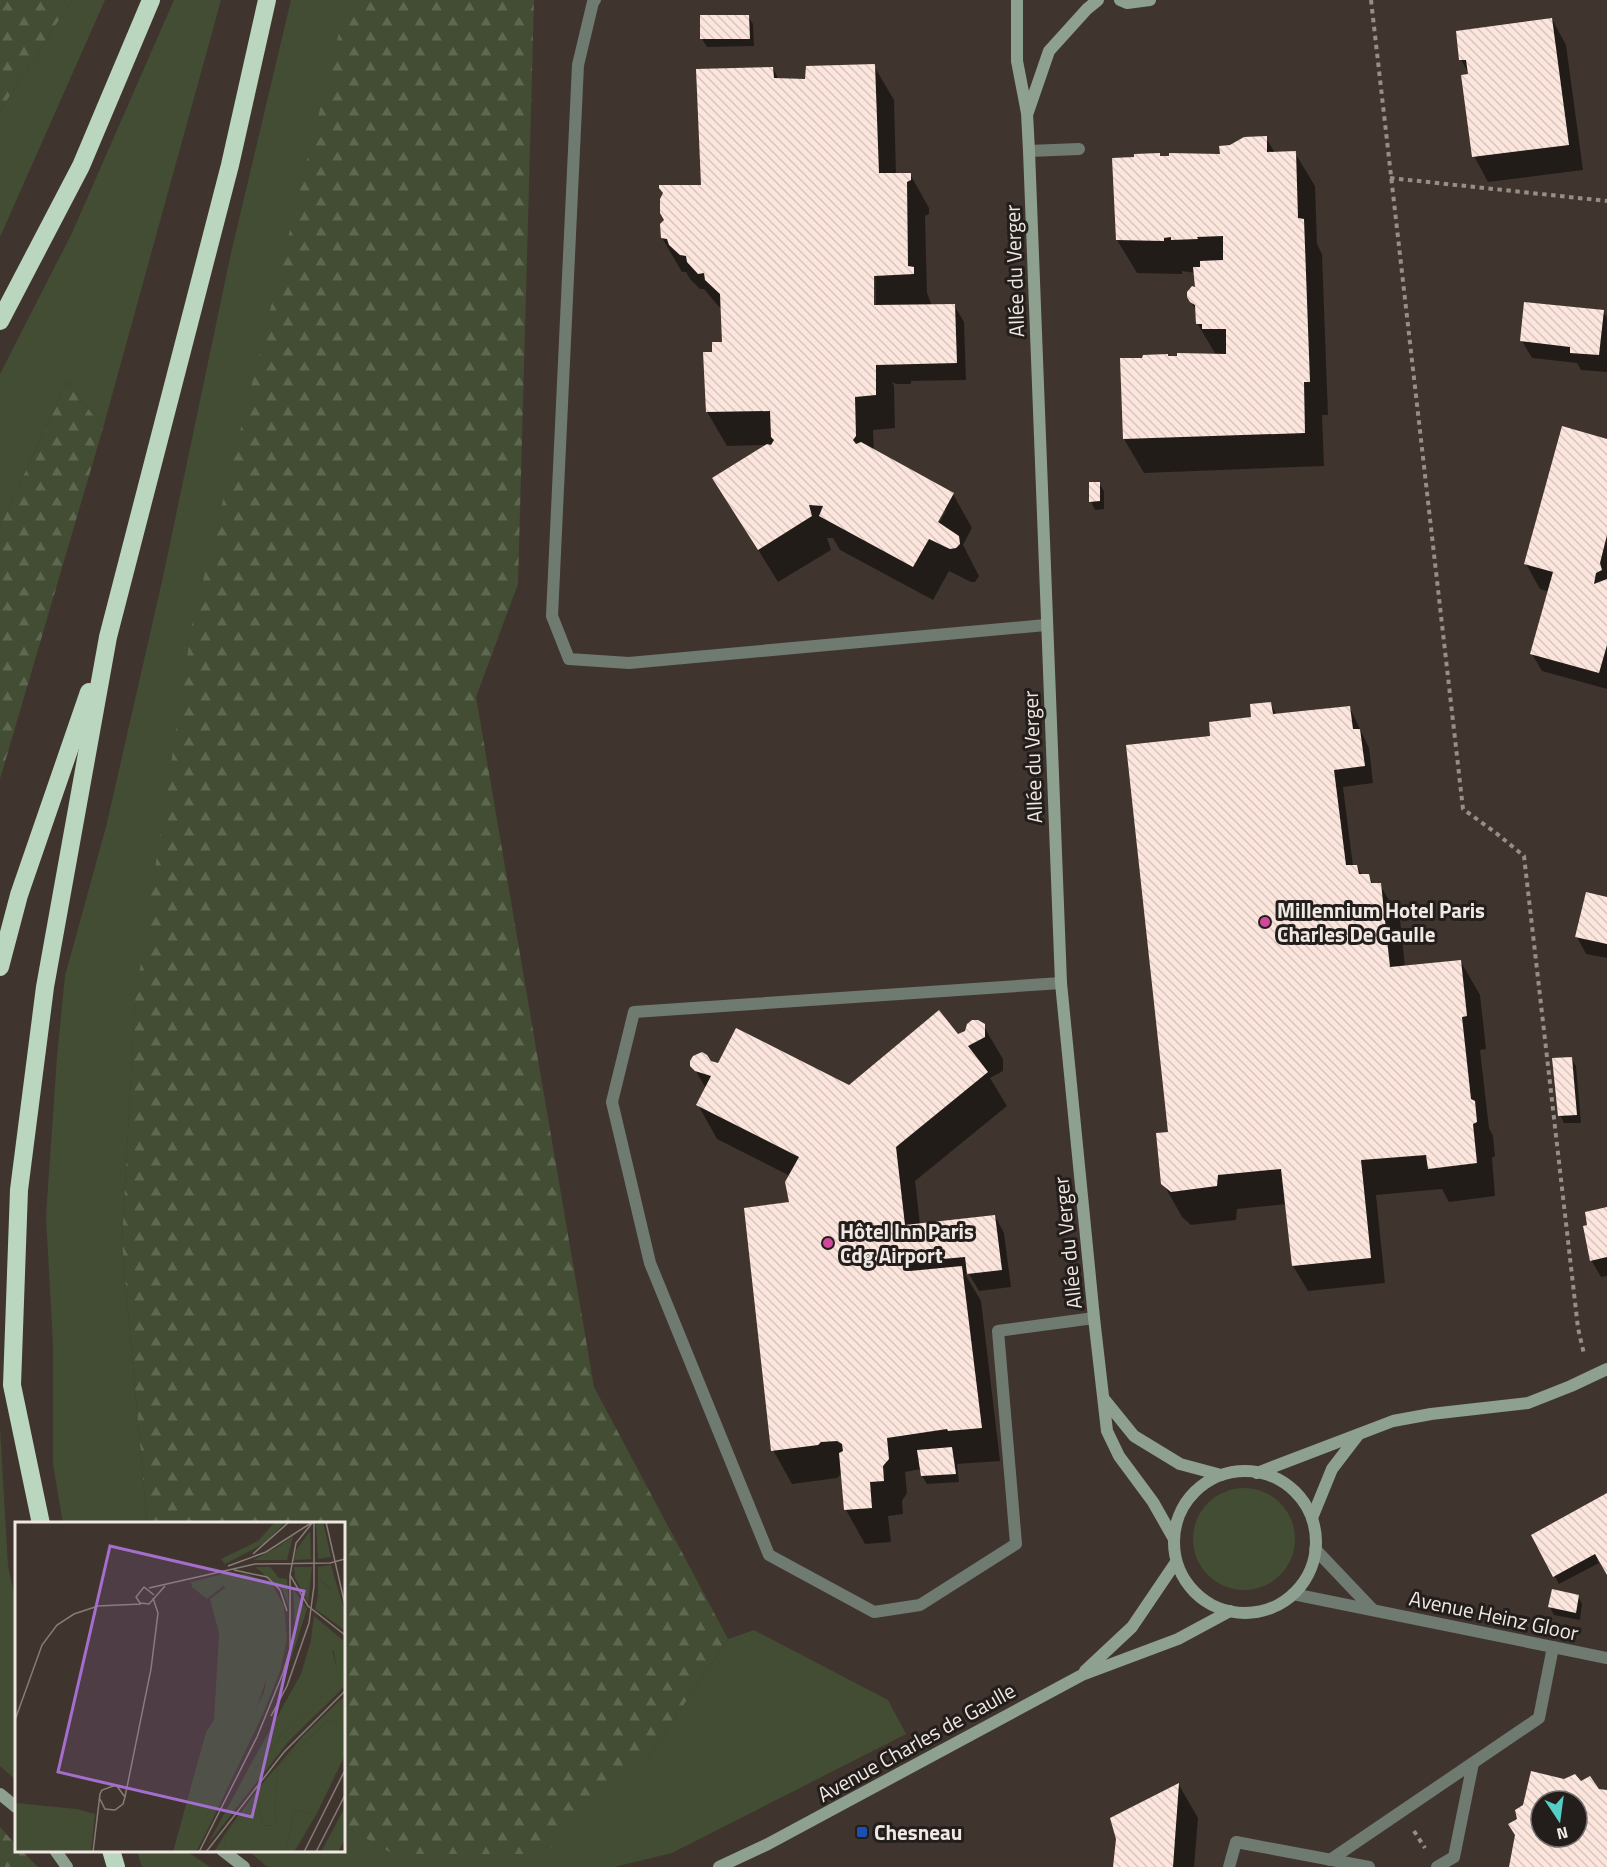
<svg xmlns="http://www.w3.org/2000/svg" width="1607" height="1867" font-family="'Titillium Web',sans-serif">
<defs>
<pattern id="forest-firs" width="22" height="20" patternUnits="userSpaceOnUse" patternTransform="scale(1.5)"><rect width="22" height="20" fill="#424d33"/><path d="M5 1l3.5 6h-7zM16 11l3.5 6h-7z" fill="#5e6750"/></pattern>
<pattern id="building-back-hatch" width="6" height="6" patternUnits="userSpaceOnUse" patternTransform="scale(1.5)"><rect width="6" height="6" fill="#fbe5dd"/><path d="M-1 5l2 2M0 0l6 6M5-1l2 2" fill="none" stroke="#d7c5be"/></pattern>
</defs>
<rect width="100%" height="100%" fill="#40352e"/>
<g fill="#424d33">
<path d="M 72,0 L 105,0 L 0,237 L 0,111 Z"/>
<path d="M 174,0 L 221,0 L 103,428 L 67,381 L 0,527 L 0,374 L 72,233 Z"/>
<path d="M 291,0 L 347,0 L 135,1001 L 122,1243 L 147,1523 L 63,1524 L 53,1464 L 53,1345 L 46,1216 L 57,1057 L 65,976 L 106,827 L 163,577 L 231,253 Z"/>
<path d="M 0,1428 L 8,1566 L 16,1603 L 16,1780 L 0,1766 Z"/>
<circle cx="1244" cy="1539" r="51"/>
<path d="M 754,1630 L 888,1700 L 906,1734 L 672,1853 L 614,1867 L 270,1867 L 266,1866 L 249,1851 L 344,1850 L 344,1826 L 394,1854 L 646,1761 L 728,1639 Z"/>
<path d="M 137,1851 L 186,1851 L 210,1867 L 142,1867 Z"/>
</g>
<g fill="url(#forest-firs)">
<path d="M 0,0 L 72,0 L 0,111 Z"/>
<path d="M 347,0 L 534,0 L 518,584 L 476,697 L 594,1387 L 728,1639 L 646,1761 L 545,1854 L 393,1854 L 344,1826 L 344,1524 L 147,1523 L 122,1243 L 135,1001 L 192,625 Z"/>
<path d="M 67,381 L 103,428 L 0,779 L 0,527 Z"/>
<path d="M 0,1827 L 16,1845 L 16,1850 L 22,1851 L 38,1867 L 0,1867 Z"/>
</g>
<g fill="#0007" fill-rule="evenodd">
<path d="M 748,16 L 753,24 L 754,46 L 707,47 L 702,39 Z"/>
<path d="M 1552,19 L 1566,45 L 1583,170 L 1488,182 L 1474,156 L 1470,76 L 1461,60 Z"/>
<path d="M 874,66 L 894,100 L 896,174 L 910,174 L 929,208 L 929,214 L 925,216 L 927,293 L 932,306 L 954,305 L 964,322 L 966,380 L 911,381 L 911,384 L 896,384 L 892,382 L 894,386 L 895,428 L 873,430 L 874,451 L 953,494 L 972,528 L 963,545 L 979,576 L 975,582 L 971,582 L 949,571 L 933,600 L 840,550 L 833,538 L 827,538 L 831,550 L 778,582 L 714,478 L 768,445 L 727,446 L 707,412 L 713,353 L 723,343 L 722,307 L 719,307 L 704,289 L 700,289 L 690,279 L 686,272 L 682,272 L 662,238 L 703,187 L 773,68 L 779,80 L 807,80 ZM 872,268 L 875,268 L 876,306 L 873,306 ZM 943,510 L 946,510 L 936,529 L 933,528 Z"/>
<path d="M 1266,138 L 1275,153 L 1295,153 L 1315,186 L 1317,244 L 1322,254 L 1328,415 L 1322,415 L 1324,466 L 1144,473 L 1124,439 L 1168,358 L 1216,355 L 1197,323 L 1197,312 L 1188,297 L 1197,288 L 1196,273 L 1182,271 L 1182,274 L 1137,273 L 1117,240 L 1161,158 L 1221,156 Z"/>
<path d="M 1603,311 L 1607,318 L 1607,372 L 1581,370 L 1577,363 L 1532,358 L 1522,341 Z"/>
<path d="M 1607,440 L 1607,689 L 1542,671 L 1532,654 L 1549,592 L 1540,589 L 1526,564 Z"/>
<path d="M 1099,483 L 1104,491 L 1104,509 L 1095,510 L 1091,502 Z"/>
<path d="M 1270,703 L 1277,715 L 1350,708 L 1369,748 L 1373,783 L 1343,787 L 1353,866 L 1357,866 L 1362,875 L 1368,876 L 1374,885 L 1380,885 L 1400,919 L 1405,967 L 1461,962 L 1480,995 L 1486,1049 L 1480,1050 L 1489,1128 L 1493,1136 L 1495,1156 L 1492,1158 L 1495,1196 L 1449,1202 L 1442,1189 L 1376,1195 L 1385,1283 L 1308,1291 L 1293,1266 L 1287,1204 L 1237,1209 L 1236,1220 L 1191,1225 L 1182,1217 L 1163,1183 L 1212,737 L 1253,719 Z"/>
<path d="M 1607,899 L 1607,958 L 1586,954 L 1577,937 Z"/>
<path d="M 983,1025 L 1003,1059 L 1003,1071 L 990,1078 L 1007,1106 L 915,1181 L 920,1224 L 995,1216 L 1004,1233 L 1011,1287 L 979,1291 L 969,1274 L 965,1274 L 981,1301 L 1000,1461 L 957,1464 L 959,1482 L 927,1484 L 922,1476 L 921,1469 L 905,1472 L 907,1493 L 902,1501 L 903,1514 L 888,1516 L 891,1542 L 865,1544 L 846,1510 L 842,1473 L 837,1478 L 792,1484 L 773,1450 L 791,1203 L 790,1176 L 717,1139 L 698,1105 L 706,1089 L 692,1064 L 710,1062 L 849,1086 Z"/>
<path d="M 1571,1058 L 1576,1066 L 1581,1123 L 1564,1123 L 1560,1115 Z"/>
<path d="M 1607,1209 L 1607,1276 L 1601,1277 L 1591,1260 Z"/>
<path d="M 1607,1495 L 1607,1572 L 1600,1559 L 1597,1560 L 1599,1563 L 1559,1584 L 1533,1536 Z"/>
<path d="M 1578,1596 L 1582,1604 L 1580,1620 L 1554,1615 L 1550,1607 Z"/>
<path d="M 1179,1785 L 1198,1818 L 1194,1867 L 1114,1867 Z"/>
</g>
<g fill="url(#building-back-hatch)" fill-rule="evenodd">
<path d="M 700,15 L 749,15 L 750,39 L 700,39 Z"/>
<path d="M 1552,18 L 1569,145 L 1472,157 L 1461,75 L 1468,74 L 1466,60 L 1459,60 L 1456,31 Z"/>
<path d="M 875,64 L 879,173 L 911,173 L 911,180 L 907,182 L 908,266 L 914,267 L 914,274 L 874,276 L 874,305 L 955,304 L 957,363 L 876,365 L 876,395 L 855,397 L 856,436 L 853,440 L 856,444 L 861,442 L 954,493 L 938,522 L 959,536 L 960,544 L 956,548 L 950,549 L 929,539 L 913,567 L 819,516 L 823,506 L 809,505 L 812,516 L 758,550 L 712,478 L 767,444 L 771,445 L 774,440 L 771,437 L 770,411 L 706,412 L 703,352 L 712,352 L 712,342 L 722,342 L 720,294 L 705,280 L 704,273 L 698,274 L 687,262 L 686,256 L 680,255 L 669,245 L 667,239 L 661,238 L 660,224 L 664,220 L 660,213 L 660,199 L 663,193 L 659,188 L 659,185 L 701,185 L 696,69 L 773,67 L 774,78 L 805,79 L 806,66 Z"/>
<path d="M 1267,136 L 1267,152 L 1296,151 L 1298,218 L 1304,219 L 1310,382 L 1304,382 L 1305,433 L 1123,439 L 1120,358 L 1142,358 L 1143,355 L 1168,354 L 1168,356 L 1177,356 L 1177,353 L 1226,354 L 1226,329 L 1202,329 L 1202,324 L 1196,324 L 1195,305 L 1190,302 L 1187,297 L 1187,292 L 1192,286 L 1195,287 L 1193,267 L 1200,267 L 1200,261 L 1223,260 L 1223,236 L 1197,237 L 1198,239 L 1171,240 L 1171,237 L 1164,238 L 1164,241 L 1116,240 L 1112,158 L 1134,157 L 1134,154 L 1160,153 L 1160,156 L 1169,156 L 1169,153 L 1220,154 L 1219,146 L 1230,145 L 1244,137 Z"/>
<path d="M 1524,302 L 1604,310 L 1599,355 L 1570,353 L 1570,347 L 1520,341 Z"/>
<path d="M 1562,426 L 1607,439 L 1607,535 L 1600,563 L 1602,570 L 1596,573 L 1594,584 L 1607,579 L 1607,645 L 1599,673 L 1530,654 L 1553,572 L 1524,564 Z"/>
<path d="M 1089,482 L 1100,482 L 1100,501 L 1089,502 Z"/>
<path d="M 1271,702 L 1273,714 L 1350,706 L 1353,729 L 1360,729 L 1365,766 L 1334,770 L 1346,865 L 1357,865 L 1359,874 L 1369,874 L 1371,883 L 1381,883 L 1390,967 L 1461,960 L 1467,1016 L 1462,1017 L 1471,1099 L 1475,1101 L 1477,1122 L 1473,1124 L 1477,1163 L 1428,1169 L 1426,1155 L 1361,1160 L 1371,1258 L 1292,1266 L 1281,1169 L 1218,1175 L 1217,1186 L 1171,1192 L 1161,1184 L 1156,1133 L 1168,1132 L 1126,745 L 1210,736 L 1209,722 L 1251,717 L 1250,704 Z"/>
<path d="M 1586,892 L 1607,897 L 1607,944 L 1575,937 Z"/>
<path d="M 939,1010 L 958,1034 L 965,1031 L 967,1024 L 972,1020 L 978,1020 L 985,1024 L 985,1037 L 968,1046 L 988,1072 L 896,1147 L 905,1225 L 995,1215 L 1002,1270 L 967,1274 L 965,1257 L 909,1262 L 910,1271 L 962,1266 L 982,1428 L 948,1431 L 947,1429 L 887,1438 L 889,1459 L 883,1466 L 884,1481 L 870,1482 L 872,1508 L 844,1510 L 839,1453 L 843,1451 L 842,1444 L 837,1441 L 821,1442 L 818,1445 L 771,1451 L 744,1208 L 789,1202 L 785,1182 L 799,1157 L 696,1105 L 711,1076 L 695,1071 L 690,1066 L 690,1061 L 693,1056 L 702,1052 L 707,1055 L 711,1061 L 718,1063 L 736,1028 L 849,1085 Z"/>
<path d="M 1572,1057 L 1577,1115 L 1558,1116 L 1552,1058 Z"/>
<path d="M 1607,1207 L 1607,1257 L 1590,1261 L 1583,1226 L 1587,1225 L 1585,1212 Z"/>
<path d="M 952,1447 L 956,1474 L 921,1476 L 917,1450 Z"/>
<path d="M 1607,1493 L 1607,1575 L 1595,1554 L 1553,1577 L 1531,1535 Z"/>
<path d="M 1552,1589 L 1579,1595 L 1576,1613 L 1548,1607 Z"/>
<path d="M 1531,1771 L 1564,1779 L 1575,1774 L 1581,1781 L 1590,1776 L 1599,1789 L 1607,1790 L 1607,1867 L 1509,1867 L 1515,1835 L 1508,1824 L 1517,1819 L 1515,1810 L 1523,1805 ZM 1541,1801 L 1577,1801 L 1577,1837 L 1541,1837 Z"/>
<path d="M 1179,1783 L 1173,1867 L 1113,1867 L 1116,1839 L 1110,1818 Z"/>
</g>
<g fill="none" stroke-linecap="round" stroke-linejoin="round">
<g stroke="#978e88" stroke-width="4" stroke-dasharray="4.5 4.5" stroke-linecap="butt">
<path d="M 1371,0 L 1463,809 L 1496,833 L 1524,856 L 1578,1328 L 1584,1354"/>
<path d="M 1390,178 L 1607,201"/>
<path d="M 1414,1831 L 1425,1848"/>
</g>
<g stroke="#6f7b71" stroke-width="12">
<path d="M 595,0 L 593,2 L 578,65 L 552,616 L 569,659 L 629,663 L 1046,625"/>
<path d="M 1029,151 L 1079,149"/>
<path d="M 1061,983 L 634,1012 L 612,1102 L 650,1263 L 769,1555 L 874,1612 L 920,1605 L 1016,1544 L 998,1331 L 1094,1318"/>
<path d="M 1330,1860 L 1539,1718 L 1553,1647"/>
<path d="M 1229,1867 L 1236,1842 L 1369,1867"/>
<path d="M 1437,1867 L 1454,1857 L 1473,1763"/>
</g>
<g stroke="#6f7b71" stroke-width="12">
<path d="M 1315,1549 L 1372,1609"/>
<path d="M 1293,1594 L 1607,1658"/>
</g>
<g stroke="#8ea090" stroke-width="12">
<path d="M 1017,0 L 1017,61 L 1027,113 L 1029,151 L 1061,983 L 1094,1318 L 1107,1431 L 1119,1456 L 1153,1502 L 1174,1539"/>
<path d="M 1120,0 L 1127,3 L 1150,0"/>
<path d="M 1028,112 L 1049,51 L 1087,9 L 1098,0"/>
<path d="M 1104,1399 L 1134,1436 L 1180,1464 L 1221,1475"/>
<circle cx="1245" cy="1542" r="71"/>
<path d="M 1257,1473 L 1393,1421 L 1431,1414 L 1528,1403 L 1571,1386 L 1607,1369"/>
<path d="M 1312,1518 L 1332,1469 L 1358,1435"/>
<path d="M 1085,1671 L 1132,1627 L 1176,1562"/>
<path d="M 0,1794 L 16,1807"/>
<path d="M 55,1850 L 67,1867"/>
<path d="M 222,1850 L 244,1867"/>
<path d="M 719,1867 L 768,1844 L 1082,1675 L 1178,1639 L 1230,1611"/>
</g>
<g stroke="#bbd6be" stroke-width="18">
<path d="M 0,321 L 81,166 L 151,0"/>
<path d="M 0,967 L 19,895 L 89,692"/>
<path d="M 41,1524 L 12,1385 L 19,1190 L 45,987 L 108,637 L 230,165 L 267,0"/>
<path d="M 111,1850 L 116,1867"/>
</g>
</g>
<g fill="#d1479c" stroke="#231e1b" stroke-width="2">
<circle cx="1265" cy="922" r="6"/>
<circle cx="828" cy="1243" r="6"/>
</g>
<rect fill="#1a4fb4" stroke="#231e1b" stroke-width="2" x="856" y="1826" width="12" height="12" rx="3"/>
<g text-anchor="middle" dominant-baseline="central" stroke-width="6" stroke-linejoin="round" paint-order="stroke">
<g font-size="21" fill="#efe8e3" stroke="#231e1b">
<text transform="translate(1014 271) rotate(-92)">Allée du Verger</text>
<text transform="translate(1032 757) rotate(-92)">Allée du Verger</text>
<text transform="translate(1067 1243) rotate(-96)">Allée du Verger</text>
<text transform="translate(1494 1615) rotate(12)">Avenue Heinz Gloor</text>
<text transform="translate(916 1742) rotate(-29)">Avenue Charles de Gaulle</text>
</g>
<g font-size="21" font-weight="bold" fill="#efe8e3" stroke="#231e1b" text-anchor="start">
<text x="1277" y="910">Millennium Hotel Paris<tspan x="1277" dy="24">Charles De Gaulle</tspan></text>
<text x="840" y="1231">Hôtel Inn Paris<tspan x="840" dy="24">Cdg Airport</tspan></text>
<text x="874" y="1832">Chesneau</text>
</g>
</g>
<g transform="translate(15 1522)">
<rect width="330" height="330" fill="#40352e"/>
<path d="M 260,0 L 270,0 L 250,21 L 210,42 L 206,37 L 243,19 ZM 308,0 L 316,35 L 303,37 L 301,2 ZM 278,14 L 272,38 L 238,38 L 261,26 ZM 240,45 L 255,45 L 264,56 L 272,57 L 274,86 L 267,67 ZM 208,52 L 231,52 L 257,62 L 269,84 L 272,117 L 266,147 L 248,192 L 190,313 L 190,297 L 249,170 L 263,97 L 208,64 L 192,77 L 177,65 L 176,60 ZM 319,54 L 330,90 L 330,109 L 313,96 L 303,73 L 303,56 L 316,68 ZM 278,67 L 292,87 L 275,140 L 280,106 ZM 299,94 L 330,120 L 330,164 L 274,219 L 193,322 L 237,240 L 240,247 L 265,215 L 323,158 L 319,130 L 311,118 L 296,118 ZM 325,178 L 326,193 L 321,202 L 315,197 L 262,245 L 260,304 L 247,303 L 244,279 L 212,309 L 209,330 L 199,330 L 212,309 L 247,262 L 288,214 ZM 0,281 L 62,287 L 80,292 L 76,330 L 0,330 ZM 330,285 L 330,316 L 323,330 L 306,330 ZM 280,288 L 301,293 L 279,330 L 270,330 Z" fill="#424d33"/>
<path d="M 295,9 L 296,37 L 279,38 L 281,28 ZM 316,43 L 319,54 L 317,68 L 303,56 L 303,45 ZM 279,45 L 297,45 L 293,80 L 280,56 ZM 223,56 L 241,60 L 261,82 L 263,97 L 257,141 L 232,214 L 190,297 L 190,313 L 181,330 L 158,330 L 191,210 L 199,198 L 204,111 L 195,77 ZM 303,73 L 316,83 L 313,96 L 300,87 ZM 296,118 L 311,118 L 316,122 L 324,158 L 265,215 L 240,247 L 237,240 L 286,152 ZM 330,175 L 330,233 L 301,293 L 280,288 L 270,330 L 209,330 L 212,309 L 244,278 L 247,303 L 260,304 L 262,245 L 315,197 L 321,202 L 326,193 L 325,178 Z" fill="#424d33"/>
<path fill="none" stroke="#867d76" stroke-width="1.5" d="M 298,0 L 281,21 L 275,53 L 293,84 L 330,113M 311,0 L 330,83M 238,32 L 274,0M 213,44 L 251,30 L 296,1M 219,48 L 252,55 L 265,68 L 272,89M 134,66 L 240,42 L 315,41 L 330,37M 139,73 L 129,65 L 121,75 L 125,81 L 134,82 L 150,64M 256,194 L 272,164 L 294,101 L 299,64 L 299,0M 0,198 L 27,123 L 42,103 L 59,92 L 83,84 L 126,82M 110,275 L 136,147 L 143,91 L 138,76M 78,330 L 85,272 L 87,268 L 101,263 L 110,275 L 108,282 L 100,288 L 90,287 L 85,277M 184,330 L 242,215 L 268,151 L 275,127 L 275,53M 191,330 L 269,230 L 330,169M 289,330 L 330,248M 301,330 L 330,273"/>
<path fill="#a46ecc" fill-opacity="0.15" stroke="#a46ecc" stroke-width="3" d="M 95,24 L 289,69 L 237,295 L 43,250 Z"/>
<rect width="330" height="330" fill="none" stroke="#efe8e3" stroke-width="3"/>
</g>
<g transform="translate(1559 1819) rotate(167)"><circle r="28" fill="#231e1b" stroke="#756f6b" stroke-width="1.5"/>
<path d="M0-4.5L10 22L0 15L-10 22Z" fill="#55cec6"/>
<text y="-9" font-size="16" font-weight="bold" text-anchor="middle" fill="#efe8e3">N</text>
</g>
</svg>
